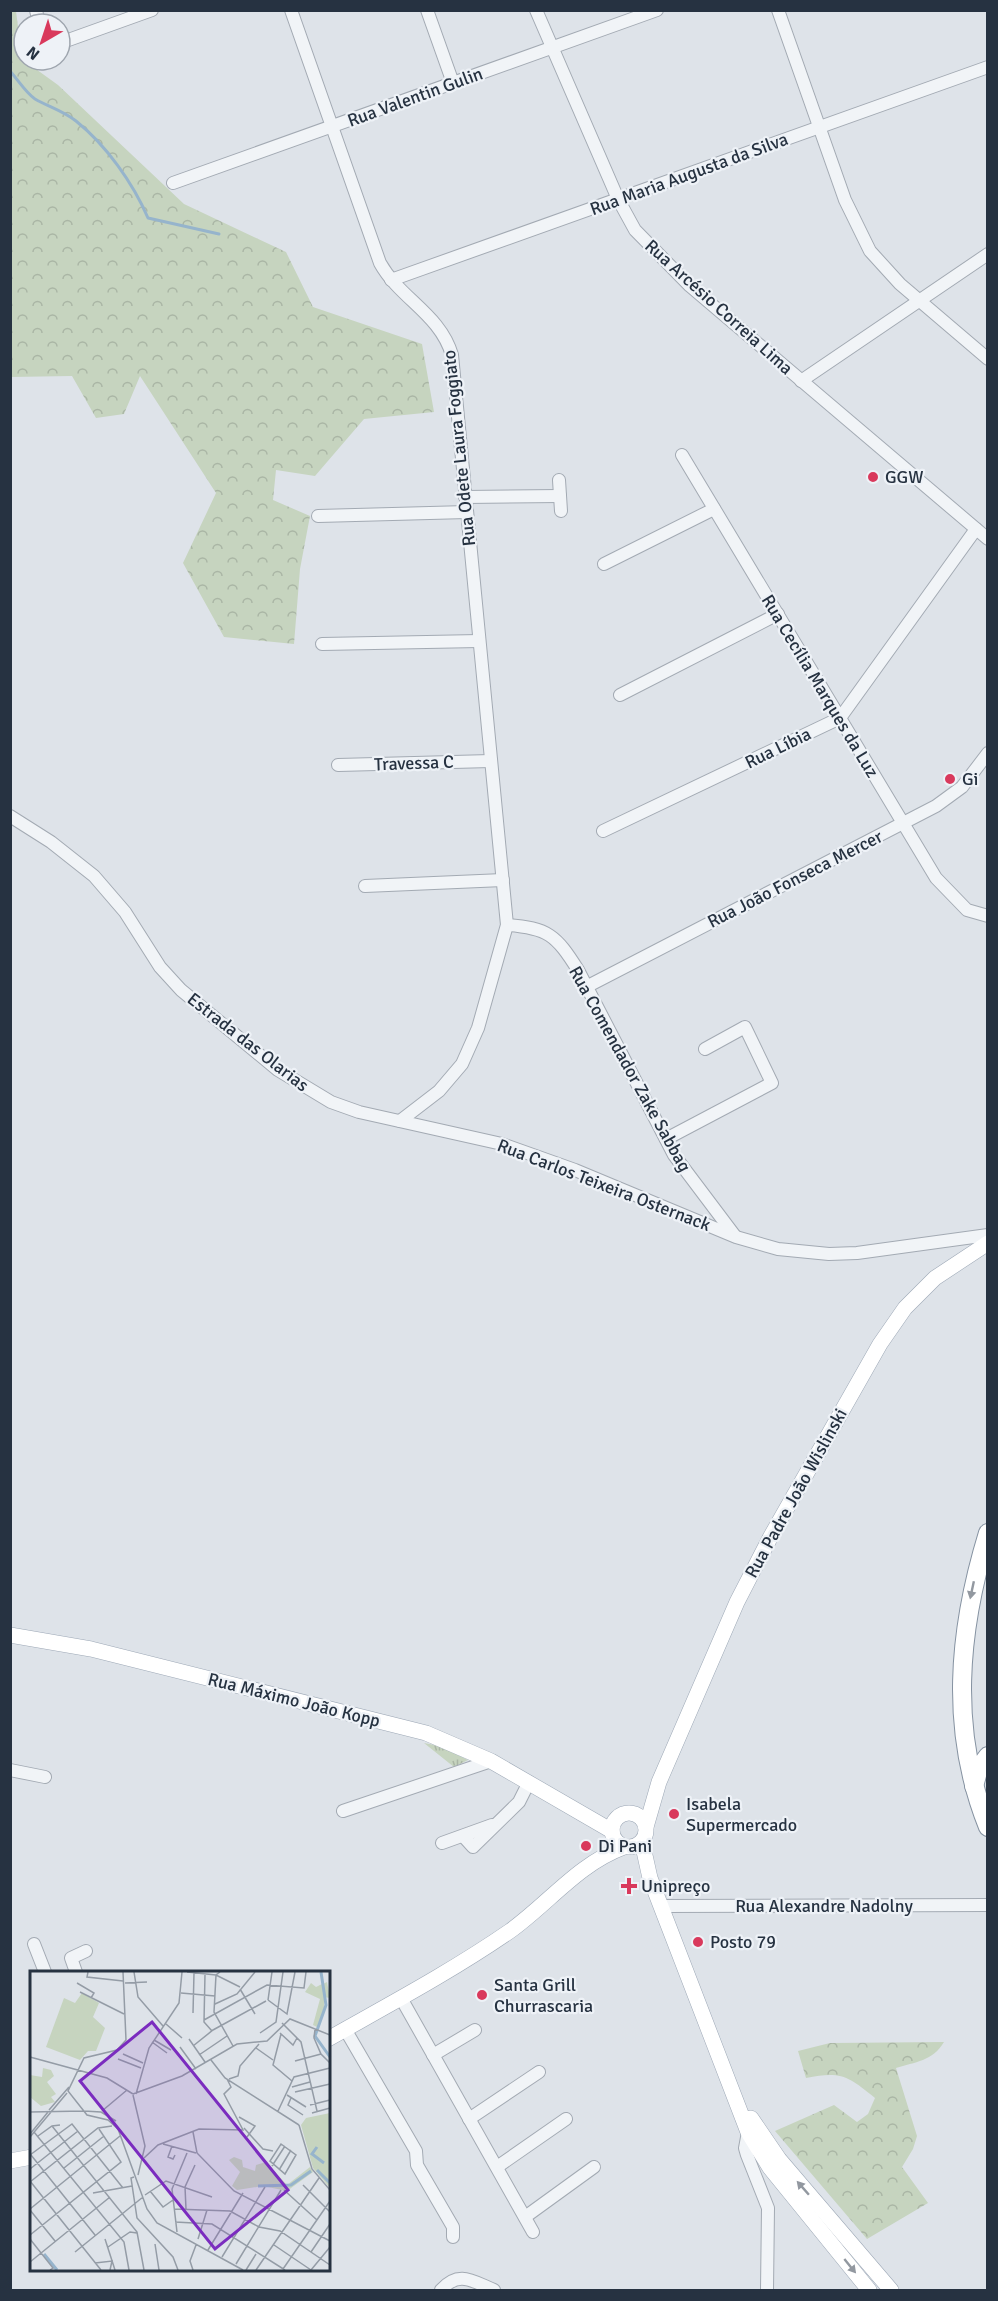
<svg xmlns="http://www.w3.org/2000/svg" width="998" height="2301" font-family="Signika,sans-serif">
<defs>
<pattern id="grass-tufts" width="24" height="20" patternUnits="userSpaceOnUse" patternTransform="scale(1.5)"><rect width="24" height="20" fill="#c6d4bf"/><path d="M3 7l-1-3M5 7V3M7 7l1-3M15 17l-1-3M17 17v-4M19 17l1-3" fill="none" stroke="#aab6a5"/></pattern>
<pattern id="forest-crowns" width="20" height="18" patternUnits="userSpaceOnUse" patternTransform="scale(1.5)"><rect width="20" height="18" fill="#c6d4bf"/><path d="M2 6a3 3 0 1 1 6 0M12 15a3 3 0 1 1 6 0" fill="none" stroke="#aab6a5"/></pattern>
</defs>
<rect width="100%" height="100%" fill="#dee3e9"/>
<path fill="url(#grass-tufts)" d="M 424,1743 L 440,1746 L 468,1760 L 454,1767 Z"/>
<g fill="url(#forest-crowns)">
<path d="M 10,11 L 16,11 L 22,59 L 58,85 L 184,204 L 286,252 L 313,307 L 422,344 L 434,412 L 364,419 L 315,476 L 276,470 L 273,500 L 310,516 L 300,569 L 294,644 L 224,637 L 183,563 L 216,493 L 140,376 L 124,414 L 96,418 L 72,376 L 11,377 Z"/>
<path d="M 944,2042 C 933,2061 915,2062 896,2068 L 917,2136 L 913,2149 L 902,2167 L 928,2203 L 867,2239 L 775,2131 L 834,2105 L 857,2122 L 868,2114 L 875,2098 C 848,2076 841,2071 806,2078 L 798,2051 L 830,2043 Z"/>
</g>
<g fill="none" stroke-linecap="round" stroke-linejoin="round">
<path stroke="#96b4cc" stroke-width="3" d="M 10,71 C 18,80 26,93 35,99 C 49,107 63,111 76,121 C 106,145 133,183 148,218 L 219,234"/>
<g stroke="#a3aab3" stroke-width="14">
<g id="minor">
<path d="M 36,10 L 39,24"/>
<path d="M 291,10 L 380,263 C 400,299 440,314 452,355 L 507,925 L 478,1028 L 462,1064 L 439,1091 L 400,1121"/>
<path d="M 427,10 L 453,83"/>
<path d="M 536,10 L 618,199 L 635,230 L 690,286 L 988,539"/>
<path d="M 778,10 L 845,200 L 870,251 L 900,284 L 988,359"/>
<path d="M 60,43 L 152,10"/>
<path d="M 173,183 L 657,10"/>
<path d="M 391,280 L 988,67"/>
<path d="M 801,381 L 988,254"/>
<path d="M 682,455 L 936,878 L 967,910 L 988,916"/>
<path d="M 559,480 L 561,511"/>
<path d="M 465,497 L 560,496"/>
<path d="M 318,516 L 467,512"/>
<path d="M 604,564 L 714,509"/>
<path d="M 322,644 L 479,641"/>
<path d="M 620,695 L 778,614"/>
<path d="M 338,765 L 491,761"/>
<path d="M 10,816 L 51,842 L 94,876 L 125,912 L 160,967 L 181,990 L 278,1070 L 331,1102 L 359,1112 L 502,1144 L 575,1170 L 736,1237 L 778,1249 L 829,1254 L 857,1253 L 988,1235"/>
<path d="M 603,831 L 840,718 L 976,529"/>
<path d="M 365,886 L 503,880"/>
<path d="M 507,925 C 548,928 556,935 578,970 L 674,1155 L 735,1236"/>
<path d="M 586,987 L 936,806 L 962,787 L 988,753"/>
<path d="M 666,1139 L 772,1083 L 745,1027 L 705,1049"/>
<path d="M 10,1770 L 45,1777"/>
<path d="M 343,1811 L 491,1761"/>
<path d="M 463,1836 L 473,1847 L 519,1802 L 529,1782"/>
<path d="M 442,1843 L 492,1825"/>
<path d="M 661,1906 L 988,1905"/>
<path d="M 34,1944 L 45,1972"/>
<path d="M 76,1972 L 71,1958 L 86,1951"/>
<path d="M 401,1998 L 533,2232"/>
<path d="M 345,2029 L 416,2151 L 417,2165 L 453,2227 L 453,2237"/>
<path d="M 433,2055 L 475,2030"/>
<path d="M 469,2119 L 539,2072"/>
<path d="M 748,2132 L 745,2148 L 747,2155 L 768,2208 L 767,2290"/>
<path d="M 497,2167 L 566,2119"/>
<path d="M 525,2217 L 594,2167"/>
<path d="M 441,2290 C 459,2270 472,2281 494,2290"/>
</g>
</g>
<g stroke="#9da8b6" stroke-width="16">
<g id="major">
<path d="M 10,1635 L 91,1649 L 426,1733 L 491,1761 L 612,1831"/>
<circle cx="629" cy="1830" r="17"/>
<path d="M 646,1827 L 659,1782 L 737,1602 L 771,1536 L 880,1344 L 905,1308 L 935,1278 L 988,1243"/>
<path d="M 642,1842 L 650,1878 L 748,2132 L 770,2168 L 869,2290"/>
<path d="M 328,2039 C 390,2004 452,1971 510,1931 C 549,1903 578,1864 624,1847"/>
<path d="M 751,2118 L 779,2159 L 891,2290"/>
<path d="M 10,2161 L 32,2157"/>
</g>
</g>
<g stroke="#8592a1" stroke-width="20">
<g id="highway">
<path d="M 988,1533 C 958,1631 949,1730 988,1827"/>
<path d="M 974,1786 L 979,1768 L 988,1756"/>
</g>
</g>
<use href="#minor" stroke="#f1f4f7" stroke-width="12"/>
<use href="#major" stroke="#fff" stroke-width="15"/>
<use href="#highway" stroke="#fff" stroke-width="18"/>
</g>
<defs><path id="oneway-solid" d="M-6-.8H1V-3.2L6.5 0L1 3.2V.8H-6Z" transform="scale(1.5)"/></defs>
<g fill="#9298a0">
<use href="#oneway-solid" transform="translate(972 1590) rotate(102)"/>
<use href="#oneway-solid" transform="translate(803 2188) rotate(-131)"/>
<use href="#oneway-solid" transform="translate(850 2266) rotate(51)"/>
</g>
<g fill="#d9395c" stroke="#eef2f7" stroke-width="2">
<circle cx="873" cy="477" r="6"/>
<circle cx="950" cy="779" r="6"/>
<circle cx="674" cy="1814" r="6"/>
<circle cx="586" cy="1846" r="6"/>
<path d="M626 1877h6v6h6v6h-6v6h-6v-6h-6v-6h6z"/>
<circle cx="698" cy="1942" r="6"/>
<circle cx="482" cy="1995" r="6"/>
</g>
<g text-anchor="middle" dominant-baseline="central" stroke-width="4.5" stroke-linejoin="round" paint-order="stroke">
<g font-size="18" fill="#263241" stroke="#eef2f7">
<text transform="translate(415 97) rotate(-20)">Rua Valentin Gulin</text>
<text transform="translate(689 174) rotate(-20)">Rua Maria Augusta da Silva</text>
<text transform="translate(719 307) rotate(42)">Rua Arcésio Correia Lima</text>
<text transform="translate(459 448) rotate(-96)">Rua Odete Laura Foggiato</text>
<text transform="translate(820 686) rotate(59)">Rua Cecília Marques da Luz</text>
<text transform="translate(778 748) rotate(-26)">Rua Líbia</text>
<text transform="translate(414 763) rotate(-2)">Travessa C</text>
<text transform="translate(795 879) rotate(-27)">Rua João Fonseca Mercer</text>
<text transform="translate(248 1042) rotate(38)">Estrada das Olarias</text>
<text transform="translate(630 1069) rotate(61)">Rua Comendador Zake Sabbag</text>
<text transform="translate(604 1185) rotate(21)">Rua Carlos Teixeira Osternack</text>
<text transform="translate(796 1493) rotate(-61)">Rua Padre João Wislinski</text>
<text transform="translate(294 1700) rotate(14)">Rua Máximo João Kopp</text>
<text x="824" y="1906">Rua Alexandre Nadolny</text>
</g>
<g font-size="18" fill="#263241" stroke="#eef2f7" text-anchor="start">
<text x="885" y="477">GGW</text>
<text x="962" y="779">Gi</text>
<text x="686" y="1804">Isabela<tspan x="686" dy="21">Supermercado</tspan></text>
<text x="598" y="1846">Di Pani</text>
<text x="641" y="1886">Unipreço</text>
<text x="710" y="1942">Posto 79</text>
<text x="494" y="1985">Santa Grill<tspan x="494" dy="21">Churrascaria</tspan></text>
</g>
</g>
<g transform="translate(30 1971)">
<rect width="300" height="300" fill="#dee3e9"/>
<path d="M 297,11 L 300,27 L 294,26 L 294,37 L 287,56 L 283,54 L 290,28 L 275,21 L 281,12 L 286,16 L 292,13 L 294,24 L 293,13 ZM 13,97 L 21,99 L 24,105 L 17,111 L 26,123 L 21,126 L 25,131 L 11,135 L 0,126 L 0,104 L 12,106 ZM 300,142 L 300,217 L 283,197 L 271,154 L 276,147 ZM 204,186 L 212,189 L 213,196 L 225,200 L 226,194 L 236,191 L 257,214 L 280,196 L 283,201 L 257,220 L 233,215 L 207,219 L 202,215 L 210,201 L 199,189 Z" fill="#c6d4bf"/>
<path d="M 52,22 L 69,32 L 63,46 L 75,57 L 66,80 L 58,80 L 50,89 L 16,76 L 34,27 L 45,32 Z" fill="#c6d4bf"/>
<path fill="none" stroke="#96b4cc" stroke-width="3" d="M 291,1 L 296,34 L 285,65 L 300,86M 287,176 L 282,183 L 294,192M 287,199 L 300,212M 228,215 L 261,214 L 281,200M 14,283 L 27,299"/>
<path fill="none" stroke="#949ca6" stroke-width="1.5" d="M 58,1 L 57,6 L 93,10M 93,1 L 96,69 L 87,79 L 54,87 L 38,120 L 57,144 L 78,149 L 88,158 L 117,238 L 127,252 L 213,299M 104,1 L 108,26 L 133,55M 157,1 L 186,4 L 210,16M 190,1 L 186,4 L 184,41 L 203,75M 175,3 L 174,51 L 182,60M 47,12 L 64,22 L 61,27M 95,12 L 117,11M 210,18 L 225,43M 50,21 L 94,43M 151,22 L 185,25M 238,29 L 257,43 L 265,1M 238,29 L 242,1M 185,33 L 207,23 L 225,1M 163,42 L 164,2M 174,49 L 237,14 L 274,17 L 276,1M 252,52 L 271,71 L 287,140M 136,53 L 152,67M 285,58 L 284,67 L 291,83 L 300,92M 230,62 L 246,51 L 253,1M 250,62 L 263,74 L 267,67M 251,63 L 243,94 L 262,110M 159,68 L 175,91M 124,69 L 141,79M 122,71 L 137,82M 163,75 L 183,59 L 236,30M 150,76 L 166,98M 226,77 L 243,89M 93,83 L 113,92M 169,84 L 197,65M 0,86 L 77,107 L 103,123M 88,88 L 111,97M 181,89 L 195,107 L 269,154M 265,90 L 291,83M 199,108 L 208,105 L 210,95 L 229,73M 262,116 L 280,111M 265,121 L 300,113M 103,123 L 152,105 L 207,73 L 237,70 L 260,48 L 300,64M 106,123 L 119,77 L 149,32 L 152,1M 103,124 L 115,175 L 108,204M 257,124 L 276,136M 261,127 L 258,134 L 273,144M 280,134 L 300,129M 19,139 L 39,116M 54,140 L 71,141 L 86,150M 72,140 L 97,119M 248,140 L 264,106 L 300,97M 0,141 L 54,140M 282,142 L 300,137M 209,146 L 225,155 L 217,166M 269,154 L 282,198 L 300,219M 22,155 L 107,261 L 114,299M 214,157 L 233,178 L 243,180M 4,161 L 94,271 L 99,299M 163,161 L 167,182 L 204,220 L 300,270M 0,163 L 18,141M 8,165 L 22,155 L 30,154M 0,166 L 37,122M 133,173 L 166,182M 251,173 L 266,184 L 255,203 L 240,190 ZM 142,175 L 138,186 L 143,188 L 145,184M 0,184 L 42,153 L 93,217M 1,184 L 65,264M 114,187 L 128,174 L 169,158 L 213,159 L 194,123 L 201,116 L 197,108M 242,195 L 255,175M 34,197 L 74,165M 0,198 L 48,160M 249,199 L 261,179M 104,206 L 101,207 L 107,247 L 143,286 L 148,299M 0,210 L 71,299M 0,211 L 68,157 L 82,155M 273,214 L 300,241M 254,219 L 287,249M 120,220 L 133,236 L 143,229M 63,222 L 102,215M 115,224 L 136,210 L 182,226M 0,238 L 90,165M 144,238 L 200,240 L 229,256 L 250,260 L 300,294M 156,238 L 155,216 L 165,194M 0,239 L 25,270M 145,251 L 182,253 L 255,299M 147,261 L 142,218 L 157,182M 0,264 L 91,191 L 69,158M 0,268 L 23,297 L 20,299M 75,268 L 85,299M 168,268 L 177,239M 125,273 L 129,299M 244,274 L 281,299M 78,276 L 100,261 L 107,262M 178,279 L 213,222M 45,281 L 113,226M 281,281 L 300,253M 192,286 L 235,216M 0,291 L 80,226M 65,292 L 82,290 L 80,299M 206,293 L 251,219M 253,298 L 300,230M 163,299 L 160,290 L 166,274M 216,299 L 226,283M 226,299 L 289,207M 281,299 L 300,276"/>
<path fill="#7b2cbf" fill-opacity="0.15" stroke="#7b2cbf" stroke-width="3" d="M 122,51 L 258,219 L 185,278 L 50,110 Z"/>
<rect width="300" height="300" fill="none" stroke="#263241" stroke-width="3"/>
</g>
<rect width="998" height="2301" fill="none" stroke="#263241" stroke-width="24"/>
<g transform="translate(42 42) rotate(219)"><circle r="28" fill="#eef2f7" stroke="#9ea5ae" stroke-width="1.5"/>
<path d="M0-4.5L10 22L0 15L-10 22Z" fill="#d9395c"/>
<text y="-9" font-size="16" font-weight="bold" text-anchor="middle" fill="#263241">N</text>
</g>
</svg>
